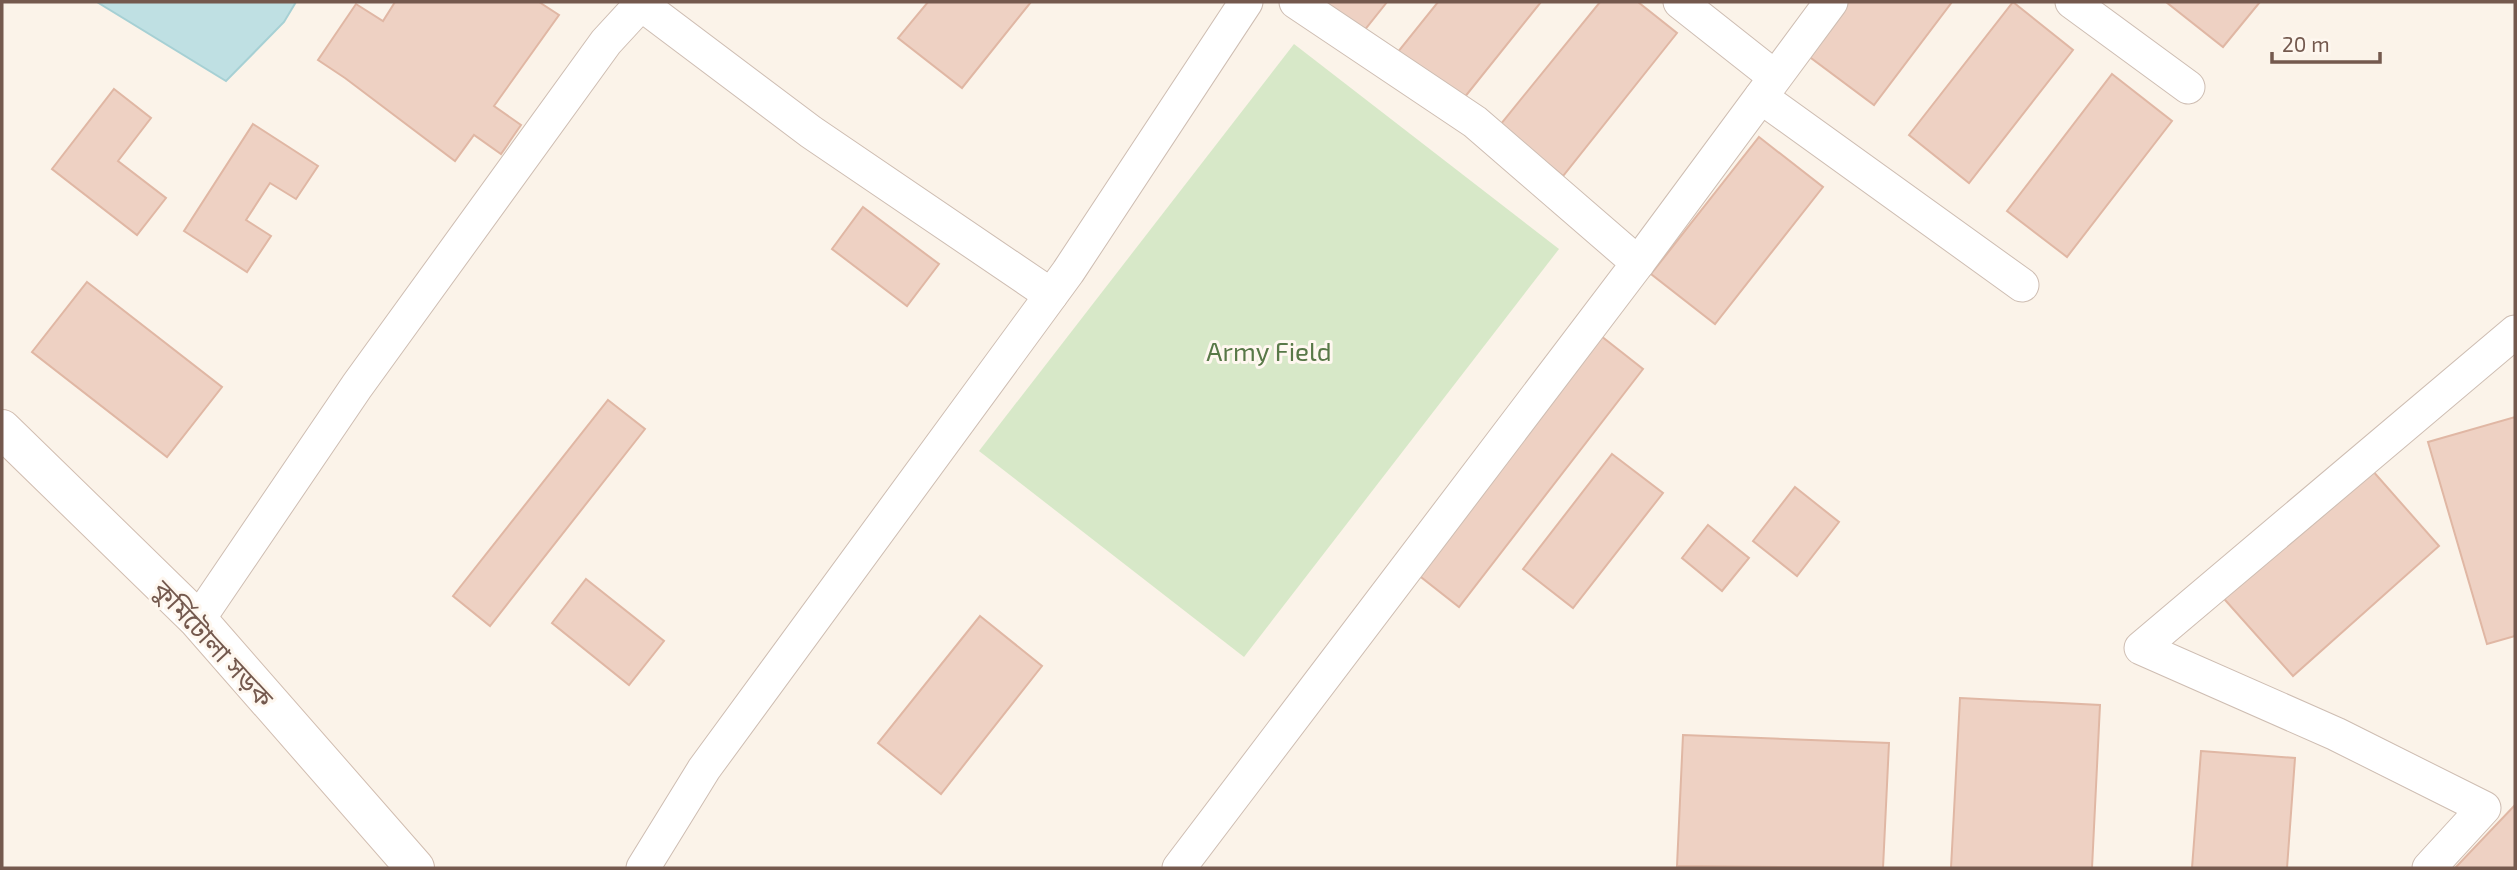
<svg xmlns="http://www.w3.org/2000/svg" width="2517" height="870" font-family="'Exo 2','Noto Sans Bengali',sans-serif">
<rect width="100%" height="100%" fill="#fbf3e9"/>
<path fill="#d7e8c8" d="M 1294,44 L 1559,249 L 1244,657 L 979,451 Z"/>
<path fill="#bfe0e3" stroke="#a6d0d4" stroke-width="2" d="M 97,2 L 296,2 L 284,22 L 226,81 Z"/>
<g fill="#eed1c3" stroke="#e0b7a4" stroke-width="2">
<path d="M 395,2 L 539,2 L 559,15 L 494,106 L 521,125 L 501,154 L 474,135 L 455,161 L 345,78 L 318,60 L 356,4 L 383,21 Z"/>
<path d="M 928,2 L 1031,2 L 962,88 L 898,38 Z"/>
<path d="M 1325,2 L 1387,2 L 1363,32 Z"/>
<path d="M 1438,2 L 1541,2 L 1460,103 L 1397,53 Z"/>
<path d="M 1600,2 L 1638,2 L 1677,33 L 1563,176 L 1500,125 Z"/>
<path d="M 1848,2 L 1952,2 L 1874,105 L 1807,55 Z"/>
<path d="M 2013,2 L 2073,50 L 1969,183 L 1909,135 Z"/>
<path d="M 2166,2 L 2260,2 L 2223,47 Z"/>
<path d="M 2112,74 L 2172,121 L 2067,257 L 2007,211 Z"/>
<path d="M 114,89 L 151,118 L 118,161 L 166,198 L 137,235 L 52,169 Z"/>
<path d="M 253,124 L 318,166 L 296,199 L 270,183 L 246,220 L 271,236 L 247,272 L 184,231 Z"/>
<path d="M 1759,137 L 1823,187 L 1715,324 L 1651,274 Z"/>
<path d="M 863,207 L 939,264 L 907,306 L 832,249 Z"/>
<path d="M 87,282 L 222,387 L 167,457 L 32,352 Z"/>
<path d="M 1596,332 L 1643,369 L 1459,607 L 1412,570 Z"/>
<path d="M 608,400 L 645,429 L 490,626 L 453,596 Z"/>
<path d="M 2515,417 L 2515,636 L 2487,644 L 2428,442 Z"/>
<path d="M 1612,454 L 1663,493 L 1573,608 L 1523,569 Z"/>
<path d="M 2364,461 L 2439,546 L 2293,676 L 2218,592 Z"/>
<path d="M 1795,487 L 1839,522 L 1797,576 L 1753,541 Z"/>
<path d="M 1708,525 L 1749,558 L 1722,591 L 1682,558 Z"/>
<path d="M 586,579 L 664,641 L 629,685 L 552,623 Z"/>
<path d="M 980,616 L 1042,666 L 941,794 L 878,743 Z"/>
<path d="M 1960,698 L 2100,705 L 2092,868 L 1951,868 Z"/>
<path d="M 1683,735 L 1889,743 L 1883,868 L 1677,866 Z"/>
<path d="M 2201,751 L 2295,758 L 2287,868 L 2192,868 Z"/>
<path d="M 2515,805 L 2515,868 L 2455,868 Z"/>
</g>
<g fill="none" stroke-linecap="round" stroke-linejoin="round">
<g stroke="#cebdb2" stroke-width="35">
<g id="street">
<path d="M 1680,2 L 1775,77"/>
<path d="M 2072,2 L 2188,87"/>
<path d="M 1761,97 L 2022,285"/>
<path d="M 1638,263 L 1831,2"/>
<path d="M 198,620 L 357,386 L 606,42 L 641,4 L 811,132 L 1051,295"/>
<path d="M 643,868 L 704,769 L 1068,272 L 1246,2"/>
<path d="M 1179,868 L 1638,263 L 1475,122 L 1296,2"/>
<path d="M 2429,868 L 2484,808 L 2336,734 L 2141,648 L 2515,332"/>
</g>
</g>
<g stroke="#d1bdb0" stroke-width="40">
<path id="secondary" d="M 2,429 L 198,620 L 415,868"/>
</g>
<use href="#street" stroke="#fff" stroke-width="33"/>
<use href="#secondary" stroke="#fff" stroke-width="38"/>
</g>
<g text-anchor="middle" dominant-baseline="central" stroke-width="6" stroke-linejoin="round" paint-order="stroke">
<g font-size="26" fill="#587847" stroke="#fef7ef">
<text x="1269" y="350">Army Field</text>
</g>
<g font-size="26" fill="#74594e" stroke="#fef7ef">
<text transform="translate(214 643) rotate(47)">কুর্মিটোলা সড়ক</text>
</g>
</g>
<rect width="2517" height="870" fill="none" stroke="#74594e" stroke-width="7"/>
<path d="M2272 52v10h108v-10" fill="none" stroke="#74594e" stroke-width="3.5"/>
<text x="2282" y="52" font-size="21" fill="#74594e" stroke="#fef7ef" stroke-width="5" paint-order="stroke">20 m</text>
</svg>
